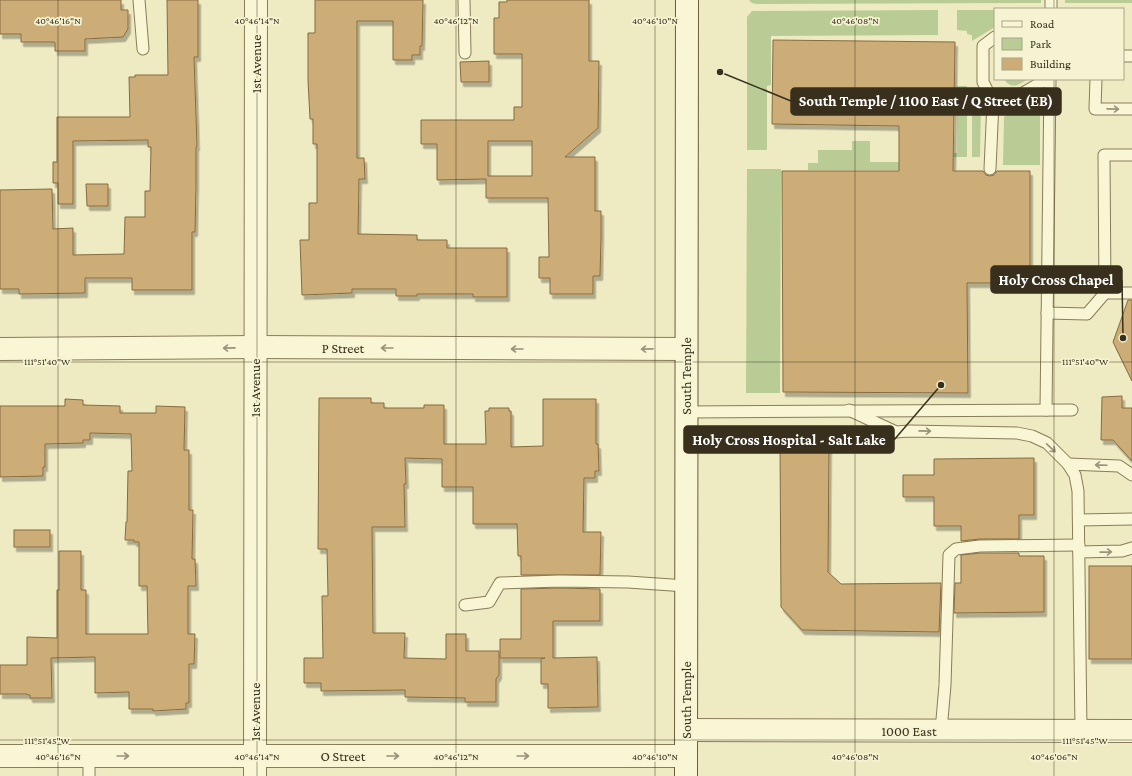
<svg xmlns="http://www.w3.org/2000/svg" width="1132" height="776" font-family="'Crimson Pro',serif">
<defs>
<filter id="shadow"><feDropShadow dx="2.5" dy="4.5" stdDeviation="0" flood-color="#0004"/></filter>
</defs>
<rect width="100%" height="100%" fill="#eeeac2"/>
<g fill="#bacc96">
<path d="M 749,0 L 1041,0 L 1041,3 L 757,4 L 752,3 Z"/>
<rect x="1065" y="0" width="67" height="3"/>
<path d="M 938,10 L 938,35 L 771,36 L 771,85 L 767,86 L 767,150 L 747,150 L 747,17 L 752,11 Z"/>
<path d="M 957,10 L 995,10 L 995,27 L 972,41 L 972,35 L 967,34 L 967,31 L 957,30 Z"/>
<path d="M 1004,79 L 1028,79 C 1019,85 1011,90 1004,79 Z"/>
<path d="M 957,86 L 967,86 L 967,157 L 902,157 L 902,153 L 957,153 Z"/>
<path d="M 972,92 L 975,92 L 981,105 L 980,157 L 972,157 Z"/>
<path d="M 1029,100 L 1034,100 L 1040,108 L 1040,165 L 1003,165 L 1004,117 L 1025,101 Z"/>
<path d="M 852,141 L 870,141 L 870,162 L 899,162 L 899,170 L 808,170 L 808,163 L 818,163 L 818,150 L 852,150 Z"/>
<path d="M 747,169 L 781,169 L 780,393 L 746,393 Z"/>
</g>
<g fill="#ccad78" stroke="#876b3f" fill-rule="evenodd" filter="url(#shadow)">
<path d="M 0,0 L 121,0 L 121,10 L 128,10 L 128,29 L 123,37 L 85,39 L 85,51 L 55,51 L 55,43 L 54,42 L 21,42 L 21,34 L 0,34 Z"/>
<path d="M 167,0 L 198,0 L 198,57 L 194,57 L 197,146 L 196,147 L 196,185 L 195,232 L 192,232 L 192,290 L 132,290 L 132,278 L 85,278 L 85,293 L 19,294 L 19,289 L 0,289 L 0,190 L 52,189 L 53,229 L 73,228 L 73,255 L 124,254 L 125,217 L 145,217 L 145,191 L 150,191 L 151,147 L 148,147 L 148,140 L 73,141 L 73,204 L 58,204 L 58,183 L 53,183 L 53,162 L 57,162 L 57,117 L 130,117 L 129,77 L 135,77 L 135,75 L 168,75 Z"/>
<path d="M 315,0 L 423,0 L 422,46 L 420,46 L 420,55 L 412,55 L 412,60 L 393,60 L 393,21 L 357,21 L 357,158 L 364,158 L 365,179 L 359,179 L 358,234 L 417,235 L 417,240 L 447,240 L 447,248 L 507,248 L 507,297 L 473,297 L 473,294 L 417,294 L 417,296 L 396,296 L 396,289 L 352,289 L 352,293 L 302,295 L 300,240 L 309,240 L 309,203 L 317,203 L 317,144 L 313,144 L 313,119 L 310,119 L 308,80 L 308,33 L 315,33 Z"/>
<path d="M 507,0 L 589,0 L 589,61 L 599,61 L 598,128 L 565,157 L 595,157 L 595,211 L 601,211 L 601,237 L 600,276 L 593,276 L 593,294 L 550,294 L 550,278 L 539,278 L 539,257 L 549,257 L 548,198 L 486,198 L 486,179 L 437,180 L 437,144 L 421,144 L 421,120 L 514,120 L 514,107 L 522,107 L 522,54 L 494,54 L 494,18 L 499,18 L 499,2 L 507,2 ZM 488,141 L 532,141 L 532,176 L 488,176 Z"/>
<path d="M 773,40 L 955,42 L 953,171 L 983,171 L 986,175 L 990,176 L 994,175 L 997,171 L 1030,171 L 1030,283 L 967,283 L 968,393 L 783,392 L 782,171 L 899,171 L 899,126 L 772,124 Z"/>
<path d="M 489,61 L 489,82 L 461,82 L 460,62 Z"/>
<path d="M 86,184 L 108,184 L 108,206 L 87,206 Z"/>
<path d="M 1128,300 L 1132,300 L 1132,381 L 1113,342 Z"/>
<path d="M 1122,396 L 1122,408 L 1132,408 L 1132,461 L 1113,440 L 1101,440 L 1102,397 Z"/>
<path d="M 319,398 L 371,398 L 371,403 L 384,403 L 384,408 L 424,408 L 424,405 L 444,405 L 444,444 L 486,444 L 485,411 L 489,411 L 489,408 L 509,408 L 509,411 L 511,411 L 511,447 L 543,446 L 543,399 L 596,399 L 596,444 L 598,444 L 599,471 L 595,471 L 595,478 L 584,478 L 583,532 L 601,532 L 600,575 L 521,575 L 521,556 L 518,556 L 517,524 L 473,524 L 473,487 L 442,487 L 442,459 L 405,458 L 406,484 L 404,484 L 405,527 L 372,527 L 373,633 L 405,633 L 404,658 L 446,659 L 446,634 L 466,634 L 466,651 L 499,651 L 499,675 L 496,679 L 496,702 L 465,702 L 465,698 L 405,697 L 405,690 L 321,691 L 321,683 L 304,683 L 304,658 L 323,658 L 322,596 L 328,596 L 327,549 L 318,549 Z"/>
<path d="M 65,399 L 83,400 L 83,405 L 120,406 L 120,413 L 156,413 L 156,406 L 185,407 L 184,450 L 189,450 L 189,510 L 193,510 L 192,559 L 195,559 L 196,586 L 188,586 L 188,634 L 195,634 L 194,664 L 189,664 L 189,703 L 186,703 L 186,709 L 153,711 L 153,709 L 129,709 L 129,692 L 95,693 L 95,657 L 51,658 L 52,698 L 30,698 L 30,695 L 28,695 L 27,694 L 0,694 L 0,665 L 27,665 L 27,637 L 57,638 L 57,590 L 59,590 L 59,551 L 81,551 L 81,590 L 86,590 L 86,634 L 148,634 L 147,586 L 139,586 L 139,542 L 134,542 L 134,540 L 125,540 L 126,522 L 127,522 L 128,471 L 132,471 L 131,434 L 90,433 L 90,440 L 83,440 L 83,443 L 45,444 L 45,467 L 43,467 L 43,476 L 0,477 L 0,406 L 65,406 Z"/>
<path d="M 829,439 L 828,572 L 841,584 L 941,583 L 939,632 L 802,630 L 781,607 L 780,440 Z"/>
<path d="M 1034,458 L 1034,515 L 1019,515 L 1019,539 L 980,539 L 961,541 L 961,526 L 934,526 L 934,497 L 903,497 L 903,475 L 934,475 L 934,459 Z"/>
<rect x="14" y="530" width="36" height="17"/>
<path d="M 980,553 L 1019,553 L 1019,556 L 1044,556 L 1044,612 L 954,613 L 955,583 L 961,583 L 961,555 Z"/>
<rect x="1089" y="566" width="43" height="93"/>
<path d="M 559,588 L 600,589 L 600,621 L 553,621 L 553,658 L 597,657 L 598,707 L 548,708 L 548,684 L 541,684 L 541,659 L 545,658 L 500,658 L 500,639 L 521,639 L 521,589 Z"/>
</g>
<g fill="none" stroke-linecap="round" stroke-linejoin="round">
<g stroke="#887c59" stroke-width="13">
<g id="service">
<path d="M 139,0 L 143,49"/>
<path d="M 464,0 L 465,53"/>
<path d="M 1051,9 L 1051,0"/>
<path d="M 995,37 L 983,46 L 983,82 L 993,102 L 1006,103 L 1047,79"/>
<path d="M 1123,56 L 1132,56"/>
<path d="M 1096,79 L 1095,109 L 1132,109"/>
<path d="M 990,169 L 993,102"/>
<path d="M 1105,293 L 1132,293"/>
<path d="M 1047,313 L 1087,314 L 1105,293 L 1104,155 L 1132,155"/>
<path d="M 849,410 L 896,432 L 909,431 L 1017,433 L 1032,436 L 1047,443 L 1068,464 L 1075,475 L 1078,491 L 1081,731"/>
<path d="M 1046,410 L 1050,79"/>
<path d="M 686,412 L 1072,410"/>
<path d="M 1068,464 L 1119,466 L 1132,475"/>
<path d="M 1079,520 L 1132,519"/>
<path d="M 1079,552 L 1122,551 L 1132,548"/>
<path d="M 465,605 L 489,602 L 500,583 L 559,581 L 628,582 L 686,586"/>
<path d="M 941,731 L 945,685 L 949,555 L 956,549 L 980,546 L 1079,545"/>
<path d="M 89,756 L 89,776"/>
</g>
</g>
<g stroke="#887c59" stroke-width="24">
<g id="minor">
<path d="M 0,349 L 256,347 L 686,349"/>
<path d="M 686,730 L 1132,731"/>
<path d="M 0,756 L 686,756"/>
<path d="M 255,776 L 256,0"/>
</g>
</g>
<g stroke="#6a5d3c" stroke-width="24">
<path id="secondary" d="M 686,776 L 687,0"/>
</g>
<use href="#service" stroke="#f9f6d5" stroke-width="11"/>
<use href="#minor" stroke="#f9f6d5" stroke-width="22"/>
<use href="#secondary" stroke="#f9f6d5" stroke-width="22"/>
</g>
<defs><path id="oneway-shaft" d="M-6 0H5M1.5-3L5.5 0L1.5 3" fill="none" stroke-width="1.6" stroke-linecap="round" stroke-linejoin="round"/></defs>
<g stroke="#989379">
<use href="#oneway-shaft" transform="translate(1113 109) rotate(1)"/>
<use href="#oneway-shaft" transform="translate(229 348) rotate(179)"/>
<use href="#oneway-shaft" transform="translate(387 348) rotate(-180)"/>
<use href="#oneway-shaft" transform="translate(517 349) rotate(-180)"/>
<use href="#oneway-shaft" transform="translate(647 349) rotate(179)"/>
<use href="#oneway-shaft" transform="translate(925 431) rotate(1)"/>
<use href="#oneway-shaft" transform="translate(1051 448) rotate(43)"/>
<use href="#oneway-shaft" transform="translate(1101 465) rotate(-178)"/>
<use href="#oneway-shaft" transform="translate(1106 552) rotate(-1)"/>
<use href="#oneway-shaft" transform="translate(123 756)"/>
<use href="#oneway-shaft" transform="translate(393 756)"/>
<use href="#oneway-shaft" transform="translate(523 756)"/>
</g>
<path fill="none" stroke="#38301d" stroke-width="1" stroke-opacity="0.45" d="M 58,0 L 58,776M 257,0 L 257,776M 456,0 L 456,776M 655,0 L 655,776M 855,0 L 855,776M 1054,0 L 1054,9M 1054,79 L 1054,776M 0,362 L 1132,362M 0,740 L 1132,740"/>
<g text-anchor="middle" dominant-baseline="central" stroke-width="3.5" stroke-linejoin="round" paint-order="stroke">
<g font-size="14" fill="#38301d" stroke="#f5f3d1">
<text transform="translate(256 64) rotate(-90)">1st Avenue</text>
<text x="343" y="348">P Street</text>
<text transform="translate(686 376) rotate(-90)">South Temple</text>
<text transform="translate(255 388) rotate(-90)">1st Avenue</text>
<text transform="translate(686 700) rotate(-90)">South Temple</text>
<text transform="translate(255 712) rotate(-90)">1st Avenue</text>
<text x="909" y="731">1000 East</text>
<text x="343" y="756">O Street</text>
</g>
</g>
<g font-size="10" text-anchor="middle" fill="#38301d" stroke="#f5f3d1" stroke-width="3.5" stroke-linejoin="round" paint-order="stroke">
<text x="58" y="24">40°46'16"N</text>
<text x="257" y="24">40°46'14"N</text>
<text x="456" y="24">40°46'12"N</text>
<text x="655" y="24">40°46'10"N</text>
<text x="855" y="24">40°46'08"N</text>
<text x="1085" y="365">111°51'40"W</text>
<text x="47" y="365">111°51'40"W</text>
<text x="1085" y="744">111°51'45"W</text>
<text x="47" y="744">111°51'45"W</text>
<text x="58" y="760">40°46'16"N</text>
<text x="257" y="760">40°46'14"N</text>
<text x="456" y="760">40°46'12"N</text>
<text x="655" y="760">40°46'10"N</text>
<text x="855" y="760">40°46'08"N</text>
<text x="1054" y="760">40°46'06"N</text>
</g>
<path fill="none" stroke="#38301d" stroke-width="1.5" d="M720 72L791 101M1123 338L1122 280M941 385L894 440"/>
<g fill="#38301d" stroke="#f5f3d1" stroke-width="1.5">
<circle cx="720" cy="72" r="4"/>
<circle cx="1123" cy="338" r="4"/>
<circle cx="941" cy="385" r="4"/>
</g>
<g fill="#38301d" stroke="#38301d" stroke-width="1.5">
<rect x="791" y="88" width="270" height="27" rx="4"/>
<rect x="991" y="266" width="131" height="27" rx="4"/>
<rect x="684" y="426" width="210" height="27" rx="4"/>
</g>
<g font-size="15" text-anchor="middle" font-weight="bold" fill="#fff">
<text x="926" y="106">South Temple / 1100 East / Q Street (EB)</text>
<text x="1056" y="285">Holy Cross Chapel</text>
<text x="789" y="445">Holy Cross Hospital - Salt Lake</text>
</g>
<rect x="994" y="8" width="130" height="72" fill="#f5f3d1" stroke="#a9a589"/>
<rect x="1002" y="21" width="20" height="6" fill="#f9f6d5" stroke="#a9a589"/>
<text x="1030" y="28" font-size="12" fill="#38301d">Road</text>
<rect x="1002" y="38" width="20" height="12" fill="#bacc96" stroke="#a9a589"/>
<text x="1030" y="48" font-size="12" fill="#38301d">Park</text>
<rect x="1002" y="58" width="20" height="12" fill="#ccad78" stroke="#a9a589"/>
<text x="1030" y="68" font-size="12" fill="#38301d">Building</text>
</svg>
